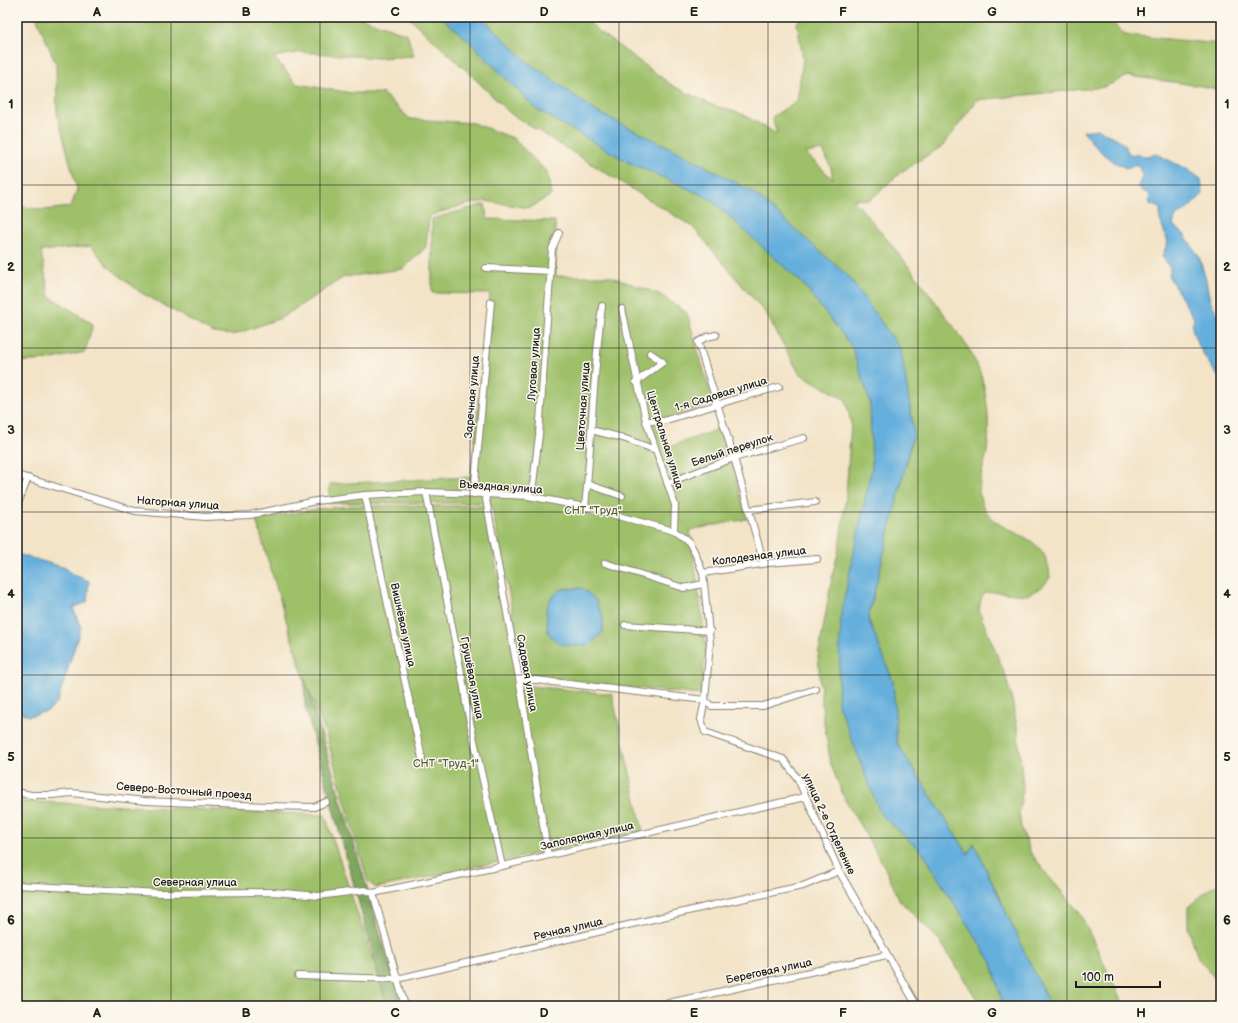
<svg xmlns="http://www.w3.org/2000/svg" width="1238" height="1023" font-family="'Balsamiq Sans',sans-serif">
<rect width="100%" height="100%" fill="#fbf7ec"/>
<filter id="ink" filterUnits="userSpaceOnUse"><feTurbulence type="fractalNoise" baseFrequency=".025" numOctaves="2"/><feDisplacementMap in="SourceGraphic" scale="8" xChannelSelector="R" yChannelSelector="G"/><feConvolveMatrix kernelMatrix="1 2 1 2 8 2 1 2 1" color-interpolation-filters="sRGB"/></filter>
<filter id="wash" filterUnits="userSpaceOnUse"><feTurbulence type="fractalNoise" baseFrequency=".012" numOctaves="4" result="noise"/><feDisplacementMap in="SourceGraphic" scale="16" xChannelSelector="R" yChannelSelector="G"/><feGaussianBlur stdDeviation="0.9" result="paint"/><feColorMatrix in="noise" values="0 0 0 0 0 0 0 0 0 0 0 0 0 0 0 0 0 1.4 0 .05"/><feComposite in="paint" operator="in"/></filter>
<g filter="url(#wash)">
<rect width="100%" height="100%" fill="#f3e3c7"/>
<g fill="#9ec069" stroke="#5d6e42" fill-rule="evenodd">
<path d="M 36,17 L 358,17 L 407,34 L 414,56 L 378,58 L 302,52 L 274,57 L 297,84 L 352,93 L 382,93 L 410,119 L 473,123 L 513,138 L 547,172 L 551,195 L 530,208 L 485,201 L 460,206 L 429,216 L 426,247 L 403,269 L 344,277 L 281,318 L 233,335 L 213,333 L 140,292 L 110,268 L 91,246 L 41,251 L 49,296 L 93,324 L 85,352 L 48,360 L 17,362 L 17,206 L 43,210 L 71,207 L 77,189 L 57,114 L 56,64 Z"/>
<path d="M 408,17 L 583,17 L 601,33 L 673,86 L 712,105 L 742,114 L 777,134 L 772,117 L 797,101 L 803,59 L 797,23 L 801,17 L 1106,17 L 1125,35 L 1221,44 L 1221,90 L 1202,86 L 1128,76 L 1104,87 L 977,100 L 944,145 L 901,172 L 870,200 L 853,199 C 884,235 914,272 942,311 C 956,330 972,350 980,373 C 983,381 985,391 986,399 C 989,416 989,434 987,451 C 984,469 975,486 982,504 C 996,540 1048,526 1050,578 L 1042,587 L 1027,595 L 994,592 L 987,593 L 984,594 L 981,599 L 979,611 L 1006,677 L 1012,700 L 1018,732 L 1023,787 L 1019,813 L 1021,827 L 1030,852 L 1049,877 L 1080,913 L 1124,1006 L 981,1006 L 940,941 L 900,901 L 884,866 L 845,800 L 831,765 L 823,717 L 818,657 L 833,572 L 839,549 L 846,496 L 851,423 L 846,400 L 799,373 L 767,315 L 693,227 L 511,114 L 466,70 ZM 823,150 L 831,168 L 833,179 L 805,153 Z"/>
<path d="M 485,204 L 487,219 L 555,221 L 556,276 L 609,276 L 659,294 L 687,313 L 713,403 L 661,421 L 669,447 L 721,428 L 747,519 L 690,530 L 706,645 L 701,695 L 525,676 L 491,503 L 329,503 L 330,484 L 471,477 L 490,294 L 432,293 L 432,219 Z"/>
<path d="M 352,506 L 484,506 L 520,685 L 612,694 L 643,831 L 376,888 L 368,882 L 326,735 L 300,666 L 256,520 L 317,509 Z"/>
<path d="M 17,801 L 325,815 L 388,1006 L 17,1006 Z"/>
<path d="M 1221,884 L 1221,986 L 1198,958 L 1188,927 L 1188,907 L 1212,887 Z"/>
</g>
<path fill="#7ea65d" stroke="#4d613c" d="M 304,675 L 402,1006 L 387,1006 L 305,707 Z"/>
<g fill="#65afdd" stroke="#40667c">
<path d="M 441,17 L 481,17 L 528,62 L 597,112 L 681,153 L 753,192 L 850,278 L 901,350 L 914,432 L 868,618 L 893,681 L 897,743 L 968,854 L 974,843 L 1050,1006 L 1003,1006 L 992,963 L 938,878 L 925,855 L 881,815 L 838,704 L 841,614 L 872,467 L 870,402 L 852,347 L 803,284 L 709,198 L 628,162 L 536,109 L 468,40 Z"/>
<path d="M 1098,129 C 1114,140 1120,134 1129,154 L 1147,156 L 1156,154 L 1187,169 L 1201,179 L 1203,194 L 1189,208 L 1176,216 L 1173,225 L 1185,235 L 1199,257 L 1206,280 L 1210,301 L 1221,319 L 1221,380 C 1211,367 1195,344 1192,327 C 1192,324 1194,321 1194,318 L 1169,277 L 1170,268 L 1162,256 L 1168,242 L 1160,220 L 1160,208 L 1149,204 L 1150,194 L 1142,191 L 1138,186 L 1143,174 L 1139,167 L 1134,164 L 1129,169 C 1110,163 1094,147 1083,131 Z"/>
<path d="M 17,554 L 66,568 L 72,574 L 89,581 L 87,602 L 73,608 L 81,627 L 57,703 L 48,711 L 29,716 L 17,711 Z"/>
<path d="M 582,588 L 595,599 L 603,616 L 603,632 L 589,645 L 576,646 L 560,644 L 548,633 L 546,609 L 551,598 L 562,589 Z"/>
</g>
</g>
<g filter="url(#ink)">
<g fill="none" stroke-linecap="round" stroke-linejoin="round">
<g stroke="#888072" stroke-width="8">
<g id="street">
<path d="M 486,268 L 550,271"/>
<path d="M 622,309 L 646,421 L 675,505 L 674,531"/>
<path d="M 716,335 L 707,337 L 698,342 L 734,458 L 764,564"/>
<path d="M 636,382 L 663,362 L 650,353"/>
<path d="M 646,421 L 663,421 L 742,397 L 779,387"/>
<path d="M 591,430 L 623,438 L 656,450"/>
<path d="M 17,475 L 135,511 L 205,517 L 250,515 L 316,501 L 365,495 L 426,492 L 485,494 L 528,496 L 585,507 L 674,531 L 689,542 L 695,553 L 703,573 L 710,643 L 705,700 L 701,719 L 705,732 L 783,759 L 798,779 L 839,871 L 917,1006"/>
<path d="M 667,483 L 734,458 L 804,438"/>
<path d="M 587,484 L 622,496"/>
<path d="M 426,492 L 464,688 L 466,704 L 502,866"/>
<path d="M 474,494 L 491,302"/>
<path d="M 485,494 L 519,678 L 548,855"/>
<path d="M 365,495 L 389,610 L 422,758"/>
<path d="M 528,496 L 533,484 L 539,435 L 552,249 L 559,233"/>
<path d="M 17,506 L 28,478"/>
<path d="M 585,507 C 592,440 593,373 602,306"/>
<path d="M 749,510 L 815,502"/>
<path d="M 605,563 L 684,588 L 703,584"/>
<path d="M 703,573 L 768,563 L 817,559"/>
<path d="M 625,625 L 710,631"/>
<path d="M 519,678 L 705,700 L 711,706 L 763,706 L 816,689"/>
<path d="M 17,792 L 31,795 L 52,795 L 72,793 L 145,801 L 267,806 L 314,807 L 326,802"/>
<path d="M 17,885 L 159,893 L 274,892 L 318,896 L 365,890 L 373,893"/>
<path d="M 373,893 L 502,866 L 805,797"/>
<path d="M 373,893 L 405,1006"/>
<path d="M 298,976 L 397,979 L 722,903 L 803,886 L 839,871"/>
<path d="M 655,1006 L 887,955"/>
</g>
</g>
<use href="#street" stroke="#fff" stroke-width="6"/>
</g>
</g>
<path fill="none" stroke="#1c1c1c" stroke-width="1" stroke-opacity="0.55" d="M 171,17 L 171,1006M 320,17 L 320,1006M 470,17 L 470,1006M 619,17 L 619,1006M 768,17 L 768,1006M 918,17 L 918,1006M 1067,17 L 1067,1006M 17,185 L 1221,185M 17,348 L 1221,348M 17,512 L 1221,512M 17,675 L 1221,675M 17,838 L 1221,838"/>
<g text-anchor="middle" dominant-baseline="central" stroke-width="3" stroke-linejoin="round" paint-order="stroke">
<g font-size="11" fill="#1c1c1c" stroke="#fbf7ec">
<text transform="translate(534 364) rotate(-86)">Луговая улица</text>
<text transform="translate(721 394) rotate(-17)">1-я Садовая улица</text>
<text transform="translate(472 397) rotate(-85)">Заречная улица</text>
<text transform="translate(583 406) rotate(-86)">Цветочная улица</text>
<text transform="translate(665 440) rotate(73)">Центральная улица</text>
<text transform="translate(732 450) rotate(-18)">Белый переулок</text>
<text transform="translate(501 487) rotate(4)">Въездная улица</text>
<text transform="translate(178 503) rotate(4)">Нагорная улица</text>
<text transform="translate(759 556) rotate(-7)">Колодезная улица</text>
<text transform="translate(403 625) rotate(78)">Вишнёвая улица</text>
<text transform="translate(527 673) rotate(80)">Садовая улица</text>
<text transform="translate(472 678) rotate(79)">Грушёвая улица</text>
<text transform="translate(184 791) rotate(4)">Северо-Восточный проезд</text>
<text transform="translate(829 824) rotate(65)">улица 2-е Отделение</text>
<text transform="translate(587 836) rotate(-13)">Заполярная улица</text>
<text x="195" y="882">Северная улица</text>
<text transform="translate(568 929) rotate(-13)">Речная улица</text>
<text transform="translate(769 971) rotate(-12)">Береговая улица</text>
</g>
<g font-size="11" fill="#505e3b" stroke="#fbf7ec">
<text x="593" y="510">СНТ "Труд"</text>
<text x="446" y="763">СНТ "Труд-1"</text>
</g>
</g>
<rect width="1238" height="1023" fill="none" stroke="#fbf7ec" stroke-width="44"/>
<path d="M1076 981v6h84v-6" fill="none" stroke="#1c1c1c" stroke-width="2"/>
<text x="1082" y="981" font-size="12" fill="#1c1c1c" stroke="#fbf7ec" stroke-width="3" paint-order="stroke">100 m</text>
<rect x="22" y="22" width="1194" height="979" fill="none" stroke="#1c1c1c" stroke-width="1.5"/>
<g font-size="13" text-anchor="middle" font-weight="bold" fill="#1c1c1c">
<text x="97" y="16">A</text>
<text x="246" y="16">B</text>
<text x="395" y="16">C</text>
<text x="544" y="16">D</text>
<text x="694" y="16">E</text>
<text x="843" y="16">F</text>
<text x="992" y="16">G</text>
<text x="1141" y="16">H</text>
<text x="11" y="108">1</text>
<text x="1227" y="108">1</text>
<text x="11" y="271">2</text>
<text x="1227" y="271">2</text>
<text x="11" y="434">3</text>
<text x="1227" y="434">3</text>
<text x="11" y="598">4</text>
<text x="1227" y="598">4</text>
<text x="11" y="761">5</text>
<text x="1227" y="761">5</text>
<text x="11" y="924">6</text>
<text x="1227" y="924">6</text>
<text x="97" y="1017">A</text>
<text x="246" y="1017">B</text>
<text x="395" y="1017">C</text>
<text x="544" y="1017">D</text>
<text x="694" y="1017">E</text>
<text x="843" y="1017">F</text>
<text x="992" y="1017">G</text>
<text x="1141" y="1017">H</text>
</g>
</svg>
